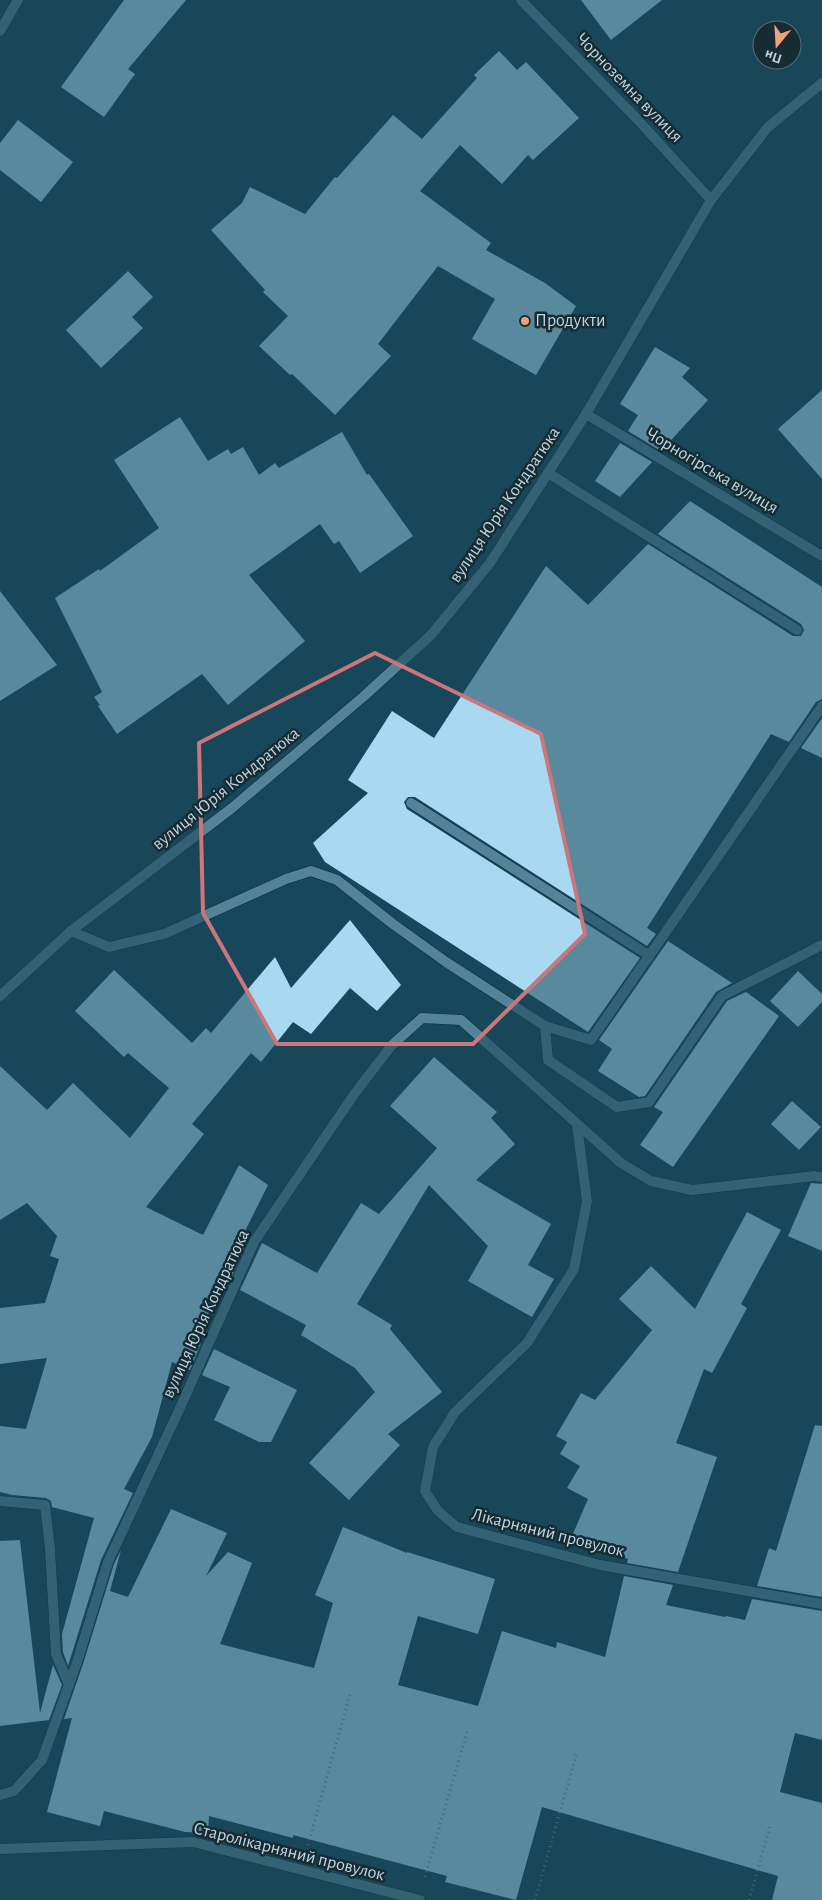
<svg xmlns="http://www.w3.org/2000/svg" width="822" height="1900" font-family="'Alegreya Sans',sans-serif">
<rect width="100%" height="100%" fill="#17475a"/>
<g fill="#a8d9f0">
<path d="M 124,0 L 186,0 L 128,69 L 135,74 L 104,117 L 61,87 Z"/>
<path d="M 581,0 L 662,0 L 611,40 Z"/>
<path d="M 499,51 L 517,70 L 526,62 L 579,118 L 533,160 L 528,155 L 502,184 L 460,145 L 420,191 L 491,243 L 486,250 L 545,283 L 576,306 L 536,375 L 472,339 L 495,299 L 438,266 L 378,344 L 391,356 L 335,415 L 292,374 L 290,375 L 259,346 L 288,316 L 263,292 L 265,290 L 211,230 L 242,203 L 250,187 L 305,214 L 335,177 L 337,178 L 393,115 L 422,139 L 477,78 L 474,75 Z"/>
<path d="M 18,120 L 73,162 L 41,202 L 0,170 L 0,143 Z"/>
<path d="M 128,271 L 153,297 L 132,317 L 143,328 L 101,368 L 66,330 Z"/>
<path d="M 655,347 L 690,368 L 682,377 L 708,400 L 661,451 L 628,431 L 638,415 L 620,404 Z"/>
<path d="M 822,390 L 822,479 L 778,429 Z"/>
<path d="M 180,417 L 208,461 L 228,449 L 231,454 L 243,447 L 259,475 L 275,463 L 279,468 L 342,432 L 367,475 L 369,474 L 413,536 L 360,573 L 339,541 L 334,544 L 320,524 L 249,575 L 305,641 L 228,705 L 202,674 L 117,734 L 98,706 L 100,705 L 94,697 L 102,692 L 55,598 L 99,569 L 100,571 L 159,528 L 114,460 Z"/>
<path d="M 620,443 L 652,462 L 620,497 L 595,481 Z"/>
<path d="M 690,501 L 822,587 L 822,699 L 816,702 L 789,742 L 771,734 L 647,928 L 656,934 L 647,946 L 415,797 L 408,797 L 404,802 L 407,809 L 640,958 L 588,1032 L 325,862 L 313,843 L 368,793 L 348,780 L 392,711 L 434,738 L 546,566 L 588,605 L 648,544 L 793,636 L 801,636 L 804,630 L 801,624 L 658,534 Z"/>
<path d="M 0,591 L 57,665 L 0,701 Z"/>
<path d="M 822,718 L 822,758 L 801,748 Z"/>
<path d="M 350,920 L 401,985 L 377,1011 L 350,988 L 311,1034 L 293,1022 L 261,1062 L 251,1053 L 192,1124 L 204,1134 L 146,1207 L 203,1235 L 239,1165 L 268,1185 L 244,1233 L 250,1236 L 228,1285 L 224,1283 L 195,1340 L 201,1343 L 190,1370 L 172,1362 L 152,1437 L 124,1489 L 133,1493 L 101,1560 L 68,1666 L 63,1652 L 62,1634 L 94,1518 L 52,1507 L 51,1501 L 46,1498 L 12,1495 L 0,1492 L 0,1426 L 26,1429 L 47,1358 L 0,1364 L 0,1308 L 45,1303 L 59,1259 L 50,1256 L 57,1236 L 27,1203 L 0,1220 L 0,1066 L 47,1110 L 73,1083 L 130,1138 L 169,1088 L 128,1053 L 124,1057 L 75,1011 L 114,970 L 192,1043 L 206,1028 L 211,1033 L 275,957 L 291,988 Z"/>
<path d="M 668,941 L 732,983 L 716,992 L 645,1096 L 639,1097 L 598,1071 L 612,1049 L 599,1040 Z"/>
<path d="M 798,971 L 822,994 L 822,1002 L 798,1027 L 770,1001 Z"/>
<path d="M 746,992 L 779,1016 L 673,1167 L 640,1145 L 663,1112 L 654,1107 L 727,1001 Z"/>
<path d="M 434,1057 L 497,1112 L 491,1118 L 515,1144 L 476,1180 L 551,1224 L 528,1265 L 554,1279 L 532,1317 L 468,1281 L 488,1246 L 429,1185 L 357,1304 L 392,1325 L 390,1329 L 442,1392 L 388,1434 L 400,1445 L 349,1500 L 309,1463 L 375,1392 L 355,1368 L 301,1335 L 306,1325 L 240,1290 L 262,1243 L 317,1273 L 361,1203 L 379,1214 L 437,1148 L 390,1106 Z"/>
<path d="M 792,1101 L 821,1127 L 799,1150 L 771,1124 Z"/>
<path d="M 811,1183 L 822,1184 L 822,1251 L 788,1236 Z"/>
<path d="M 747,1212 L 781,1230 L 741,1304 L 747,1308 L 712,1373 L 704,1369 L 676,1443 L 717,1457 L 678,1572 L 627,1563 L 628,1559 L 572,1536 L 588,1499 L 567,1488 L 580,1466 L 560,1454 L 567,1442 L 556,1436 L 581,1393 L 595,1400 L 652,1330 L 619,1299 L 651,1266 L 695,1309 Z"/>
<path d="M 214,1349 L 297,1390 L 271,1442 L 259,1442 L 214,1420 L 230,1387 L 202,1375 Z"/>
<path d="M 815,1425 L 822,1426 L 822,1597 L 757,1586 L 769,1548 L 776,1551 Z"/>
<path d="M 171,1509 L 227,1533 L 206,1576 L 228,1552 L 252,1563 L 220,1644 L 314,1668 L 333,1603 L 315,1595 L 343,1527 L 407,1553 L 407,1552 L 495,1579 L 478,1634 L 418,1616 L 398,1685 L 478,1706 L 502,1631 L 556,1648 L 557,1642 L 605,1657 L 624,1576 L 673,1585 L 666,1605 L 725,1617 L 726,1616 L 745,1620 L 752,1599 L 822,1611 L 822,1740 L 795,1733 L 780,1792 L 822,1803 L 822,1900 L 772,1900 L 778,1876 L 542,1807 L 516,1900 L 445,1882 L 447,1876 L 293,1835 L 293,1838 L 209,1816 L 208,1833 L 185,1832 L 104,1811 L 100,1826 L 47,1812 L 72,1718 L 64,1719 L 83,1664 L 114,1564 L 121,1550 L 110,1591 L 128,1597 Z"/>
<path d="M 20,1540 L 40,1713 L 53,1665 L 62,1685 L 49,1720 L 0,1726 L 0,1541 Z"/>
</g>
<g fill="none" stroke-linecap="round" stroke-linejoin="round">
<g stroke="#062c3a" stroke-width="11">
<g id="service">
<path d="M 548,473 L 797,630"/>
<path d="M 411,803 L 650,956"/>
<path d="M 71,931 L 109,947 L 164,934 L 286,879 L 311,871 L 337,880 L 393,924 L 446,962 L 545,1026 L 548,1060 L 617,1107 L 649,1102 L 722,996 L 822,945"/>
<path d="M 545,1026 L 591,1040 L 822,706"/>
<path d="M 0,1501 L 45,1505 L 50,1549 L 56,1654 L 69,1685"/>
</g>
</g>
<g stroke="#062c3a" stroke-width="11">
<g id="minor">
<path d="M 521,0 L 637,119 L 711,200"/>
<path d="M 0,31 L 18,0"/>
<path d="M 586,414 L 822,556"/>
<path d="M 577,1125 L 587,1201 L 574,1269 L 527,1343 L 455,1412 L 433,1447 L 425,1491 L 438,1511 L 457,1527 L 600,1565 L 822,1604"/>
<path d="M 0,1795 L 14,1791 L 42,1760 L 77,1662 L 108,1562 L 180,1408 L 254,1242 L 355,1093 L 392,1045 L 422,1018 L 461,1020 L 621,1163 L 651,1181 L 692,1190 L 815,1176 L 822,1177"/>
<path d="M 0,1849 L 193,1842 L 420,1900"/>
</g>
</g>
<g stroke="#062c3a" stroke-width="11">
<path id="tertiary" d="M 0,996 L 71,931 L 232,808 L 363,697 L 431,635 L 490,563 L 548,473 L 586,414 L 711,200 L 768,127 L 822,83"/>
</g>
<g stroke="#7194a3" stroke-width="3" stroke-dasharray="1 4" stroke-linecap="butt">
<path d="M 308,1845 L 350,1694"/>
<path d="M 425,1877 L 467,1732"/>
<path d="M 535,1900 L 577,1752"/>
<path d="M 749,1900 L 770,1826"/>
</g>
<use href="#service" stroke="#548397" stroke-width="10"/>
<use href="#minor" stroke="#548397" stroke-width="10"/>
<use href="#tertiary" stroke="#548397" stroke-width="10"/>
</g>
<path d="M0 0H822V1900H0ZM 375,653 L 541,734 L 585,934 L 473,1044 L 277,1044 L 203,913 L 199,743 Z" fill="#17475a" fill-opacity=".55" fill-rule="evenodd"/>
<path fill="none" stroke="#cb767b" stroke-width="4" stroke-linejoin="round" d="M 375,653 L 541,734 L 585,934 L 473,1044 L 277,1044 L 203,913 L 199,743 Z"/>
<circle fill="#f0a27a" stroke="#172b33" stroke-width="2" cx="525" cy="321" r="5"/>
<g text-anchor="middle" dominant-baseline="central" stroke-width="5" stroke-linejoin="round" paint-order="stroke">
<g font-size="18" fill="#bed6e1" stroke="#172b33">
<text transform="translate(629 88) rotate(46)">Чорноземна вулиця</text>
<text transform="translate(712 471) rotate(31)">Чорногірська вулиця</text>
<text transform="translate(505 505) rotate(-56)">вулиця Юрія Кондратюка</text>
<text transform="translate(226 789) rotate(-39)">вулиця Юрія Кондратюка</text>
<text transform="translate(206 1314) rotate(-65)">вулиця Юрія Кондратюка</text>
<text transform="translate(548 1533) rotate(14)">Лікарняний провулок</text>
<text transform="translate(289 1852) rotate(14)">Старолікарняний провулок</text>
</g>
<g font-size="18" fill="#bed6e1" stroke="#172b33" text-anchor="start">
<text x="535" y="321">Продукти</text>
</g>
</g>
<g transform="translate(777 45) rotate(198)"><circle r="24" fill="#172b33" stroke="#5a6f79"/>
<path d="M0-4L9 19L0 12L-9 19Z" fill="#f0a27a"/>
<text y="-8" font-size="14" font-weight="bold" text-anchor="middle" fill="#bed6e1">Пн</text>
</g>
</svg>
